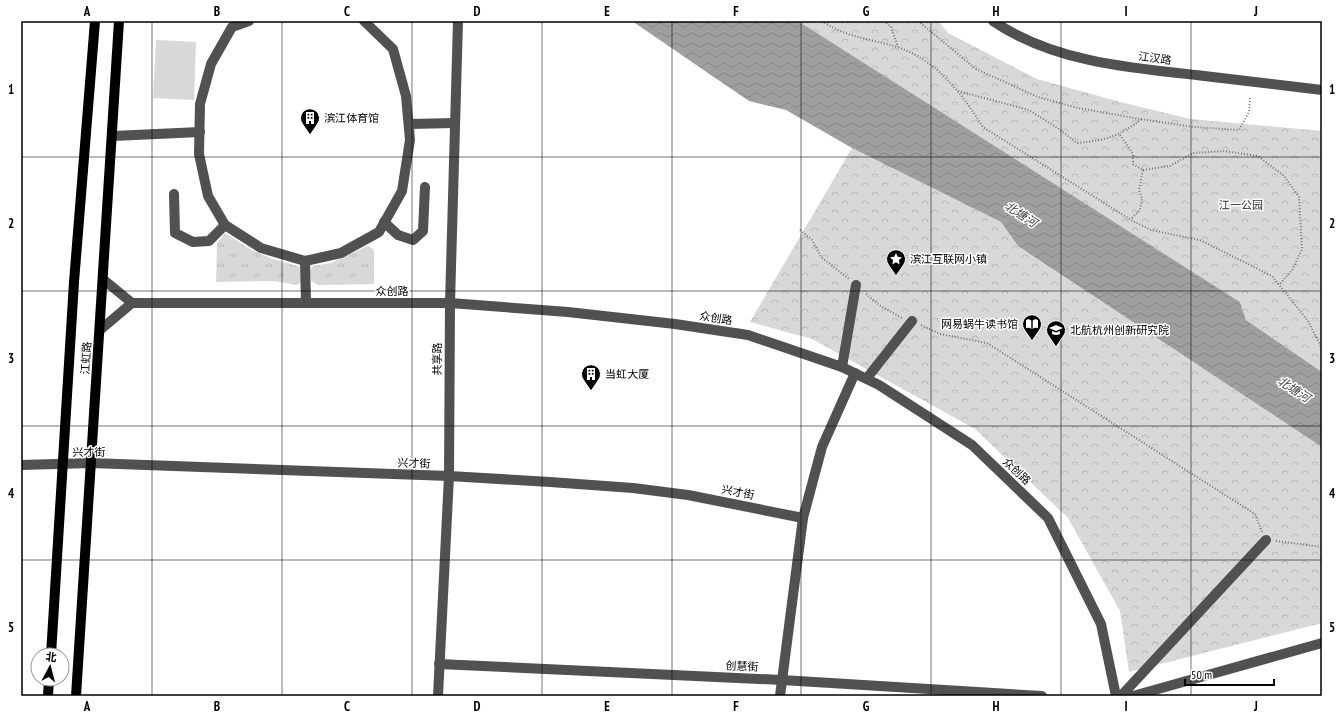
<svg xmlns="http://www.w3.org/2000/svg" width="1343" height="717" font-family="'PT Sans Narrow','Noto Sans SC',sans-serif">
<defs>
<pattern id="grass-tufts" width="24" height="20" patternUnits="userSpaceOnUse"><rect width="24" height="20" fill="#d8d8d8"/><path d="M3 7l-1-3M5 7V3M7 7l1-3M15 17l-1-3M17 17v-4M19 17l1-3" fill="none" stroke="#b8b8b8"/></pattern>
<pattern id="park-crowns" width="20" height="18" patternUnits="userSpaceOnUse"><rect width="20" height="18" fill="#d8d8d8"/><path d="M2 6a3 3 0 1 1 6 0M12 15a3 3 0 1 1 6 0" fill="none" stroke="#b8b8b8"/></pattern>
<pattern id="water-waves" width="16" height="10" patternUnits="userSpaceOnUse"><rect width="16" height="10" fill="#9f9f9f"/><path d="M0 5q4-4 8 0t8 0" fill="none" stroke="#878787"/></pattern>
</defs>
<rect width="100%" height="100%" fill="#fff"/>
<g fill="url(#grass-tufts)">
<path d="M 225,233 L 248,248 L 270,258 L 301,267 L 302,281 L 297,285 L 274,281 L 216,282 L 217,243 Z"/>
<path d="M 368,246 L 374,250 L 374,284 L 319,285 L 311,281 L 310,270 L 313,266 L 331,263 Z"/>
</g>
<g fill="url(#park-crowns)">
<path d="M 798,21 L 938,21 L 948,33 L 1037,79 L 1128,104 L 1191,119 L 1322,131 L 1322,372 L 1246,320 L 1240,302 Z"/>
<path d="M 852,148 L 1001,222 L 1018,246 L 1322,447 L 1322,623 L 1129,672 L 1120,611 L 1068,518 L 975,429 L 812,339 L 750,322 Z"/>
</g>
<path fill="#d8d8d8" d="M 156,40 L 196,42 L 194,100 L 153,98 Z"/>
<path fill="url(#water-waves)" d="M 632,21 L 798,21 L 1240,302 L 1246,320 L 1322,372 L 1322,447 L 1018,246 L 1001,222 L 852,148 L 786,110 L 749,101 Z"/>
<g fill="none" stroke-linecap="round" stroke-linejoin="round">
<g stroke="#737373" stroke-width="2" stroke-dasharray="1 2" stroke-linecap="butt">
<path d="M 822,21 C 845,37 871,39 897,47 C 937,60 962,94 983,127 L 1131,220 L 1151,230 L 1200,240 L 1272,276 L 1308,321 L 1322,349"/>
<path d="M 884,21 L 891,27 L 898,47"/>
<path d="M 918,21 L 976,69 L 1038,97 L 1078,108 L 1134,118 L 1193,127 L 1239,130 L 1249,112 L 1250,98"/>
<path d="M 958,91 L 1029,110 L 1059,129 L 1077,143 C 1108,140 1117,137 1142,119"/>
<path d="M 1120,135 L 1133,154 L 1133,164 L 1143,170 L 1139,190 L 1142,199 L 1140,210 L 1131,219"/>
<path d="M 1143,170 L 1170,166 L 1193,153 L 1224,151 L 1258,156 L 1284,176 L 1299,197 L 1302,249 L 1293,269 L 1279,285"/>
<path d="M 800,230 L 812,240 L 821,257 L 849,279"/>
<path d="M 866,294 L 879,305 L 902,318"/>
<path d="M 921,325 L 940,334 L 987,343 L 1255,514 L 1262,532"/>
<path d="M 1276,541 L 1322,547"/>
</g>
<g stroke="#515151" stroke-width="10">
<path d="M 249,21 L 232,27 L 211,64 L 200,104 L 199,154 L 208,196 L 225,225 L 261,248 L 305,261 L 341,253 L 379,232 L 402,191 L 410,140 L 406,96 L 393,49 L 364,21"/>
<path d="M 993,21 C 1052,61 1127,68 1196,75 C 1238,80 1280,85 1322,90"/>
<path d="M 409,124 L 454,123"/>
<path d="M 113,136 L 200,132"/>
<path d="M 174,194 L 175,233 L 193,242 L 209,241 L 225,225"/>
<path d="M 384,222 L 398,235 L 413,240 L 423,231 L 425,187"/>
<path d="M 305,261 L 306,302"/>
<path d="M 104,280 L 132,303 L 450,303 L 568,312 L 675,324 L 748,335 L 842,367 L 879,385 L 972,445 L 1048,518 L 1101,624 L 1116,696"/>
<path d="M 100,330 L 132,303"/>
<path d="M 842,367 L 856,285"/>
<path d="M 867,378 L 912,321"/>
<path d="M 21,465 L 91,463 L 449,476 L 550,482 L 633,488 L 688,495 L 803,518"/>
<path d="M 439,664 L 782,680 L 1042,696"/>
<path d="M 438,696 L 449,476 L 450,303 L 458,21"/>
<path d="M 780,696 L 803,518 L 822,447 L 855,373"/>
<path d="M 1121,696 L 1266,540"/>
<path d="M 1133,696 L 1322,643"/>
</g>
<g stroke="#000" stroke-width="10">
<path d="M 51,655 L 74,282 L 95,21"/>
<path d="M 48,696 L 49,679"/>
<path d="M 76,696 L 119,21"/>
</g>
</g>
<path fill="none" stroke="#000" stroke-width="1" stroke-opacity="0.55" d="M 152,21 L 152,696M 282,21 L 282,696M 412,21 L 412,696M 542,21 L 542,696M 672,21 L 672,696M 801,21 L 801,696M 931,21 L 931,696M 1061,21 L 1061,696M 1191,21 L 1191,696M 21,157 L 1322,157M 21,291 L 1322,291M 21,426 L 1322,426M 21,560 L 1322,560"/>
<defs>
<g id="building-pin" transform="scale(1)"><path d="M0 17L-7.5 6A9.5 9.5 0 1 1 7.5 6Z" fill="#000" stroke="#fff"/><path d="M-4-6H4V6H1V3H-1V6H-4ZM-2.5-4.3h1.7v1.8h-1.7ZM.8-4.3h1.7v1.8H.8ZM-2.5-1h1.7V.8h-1.7ZM.8-1h1.7V.8H.8Z" fill="#fff"/></g>
<g id="sight-pin" transform="scale(1)"><path d="M0 17L-7.5 6A9.5 9.5 0 1 1 7.5 6Z" fill="#000" stroke="#fff"/><path d="M0-6L1.8-2.2L6-1.7L2.9 1.2L3.7 5.4L0 3.3L-3.7 5.4L-2.9 1.2L-6-1.7L-1.8-2.2Z" fill="#fff"/></g>
<g id="library-pin" transform="scale(1)"><path d="M0 17L-7.5 6A9.5 9.5 0 1 1 7.5 6Z" fill="#000" stroke="#fff"/><path d="M-6-4Q-3-5.5-.7-3.5V5Q-3 3-6 4ZM6-4Q3-5.5 .7-3.5V5Q3 3 6 4Z" fill="#fff"/></g>
<g id="university-pin" transform="scale(1)"><path d="M0 17L-7.5 6A9.5 9.5 0 1 1 7.5 6Z" fill="#000" stroke="#fff"/><path d="M0-5L7-2L0 1L-7-2ZM-4 1L0 2.5L4 1V4Q0 6-4 4Z" fill="#fff"/></g>
</defs>
<g fill-rule="evenodd">
<use href="#building-pin" x="310" y="118"/>
<use href="#sight-pin" x="896" y="259"/>
<use href="#library-pin" x="1032" y="324"/>
<use href="#university-pin" x="1056" y="330"/>
<use href="#building-pin" x="591" y="374"/>
</g>
<g text-anchor="middle" dominant-baseline="central" stroke-width="3" stroke-linejoin="round" paint-order="stroke">
<g font-size="11" fill="#000" stroke="#fff">
<text transform="translate(1155 58) rotate(8)">江汉路</text>
<text x="392" y="291">众创路</text>
<text transform="translate(716 318) rotate(9)">众创路</text>
<text transform="translate(86 358) rotate(-86)">江虹路</text>
<text transform="translate(437 359) rotate(-90)">共享路</text>
<text transform="translate(89 452) rotate(-1)">兴才街</text>
<text transform="translate(414 463) rotate(2)">兴才街</text>
<text transform="translate(1017 471) rotate(44)">众创路</text>
<text transform="translate(738 492) rotate(11)">兴才街</text>
<text transform="translate(742 666) rotate(3)">创慧街</text>
</g>
<g font-size="11" fill="#000" stroke="#fff" text-anchor="start">
<text x="324" y="118">滨江体育馆</text>
<text x="910" y="259">滨江互联网小镇</text>
<text x="1018" y="324" text-anchor="end">网易蜗牛读书馆</text>
<text x="1070" y="330">北航杭州创新研究院</text>
<text x="605" y="374">当虹大厦</text>
</g>
<g font-size="11" fill="#2f2f2f" stroke="#fff">
<text x="1241" y="205">江一公园</text>
</g>
<g font-size="12" font-style="italic" fill="#404040" stroke="#fff">
<text transform="translate(1021 214) rotate(33)">北塘河</text>
<text transform="translate(1294 389) rotate(33)">北塘河</text>
</g>
</g>
<rect width="1343" height="717" fill="none" stroke="#ffffff" stroke-width="44"/>
<g transform="translate(50 667) rotate(7)"><circle r="19" fill="#ffffff" stroke="#999999"/>
<path d="M0-3L7 15L0 10L-7 15Z" fill="#000000"/>
<text y="-6" font-size="11" font-weight="bold" text-anchor="middle" fill="#000000">北</text>
</g>
<path d="M1185 679v6h89v-6" fill="none" stroke="#000000" stroke-width="2"/>
<text x="1191" y="679" font-size="12" fill="#000000" stroke="#ffffff" stroke-width="3" paint-order="stroke">50 m</text>
<rect x="22" y="22" width="1299" height="673" fill="none" stroke="#000" stroke-width="1.5"/>
<g font-size="13" text-anchor="middle" font-weight="bold" fill="#000">
<text x="87" y="16">A</text>
<text x="217" y="16">B</text>
<text x="347" y="16">C</text>
<text x="477" y="16">D</text>
<text x="607" y="16">E</text>
<text x="736" y="16">F</text>
<text x="866" y="16">G</text>
<text x="996" y="16">H</text>
<text x="1126" y="16">I</text>
<text x="1256" y="16">J</text>
<text x="11" y="94">1</text>
<text x="1332" y="94">1</text>
<text x="11" y="228">2</text>
<text x="1332" y="228">2</text>
<text x="11" y="363">3</text>
<text x="1332" y="363">3</text>
<text x="11" y="498">4</text>
<text x="1332" y="498">4</text>
<text x="11" y="632">5</text>
<text x="1332" y="632">5</text>
<text x="87" y="711">A</text>
<text x="217" y="711">B</text>
<text x="347" y="711">C</text>
<text x="477" y="711">D</text>
<text x="607" y="711">E</text>
<text x="736" y="711">F</text>
<text x="866" y="711">G</text>
<text x="996" y="711">H</text>
<text x="1126" y="711">I</text>
<text x="1256" y="711">J</text>
</g>
</svg>
